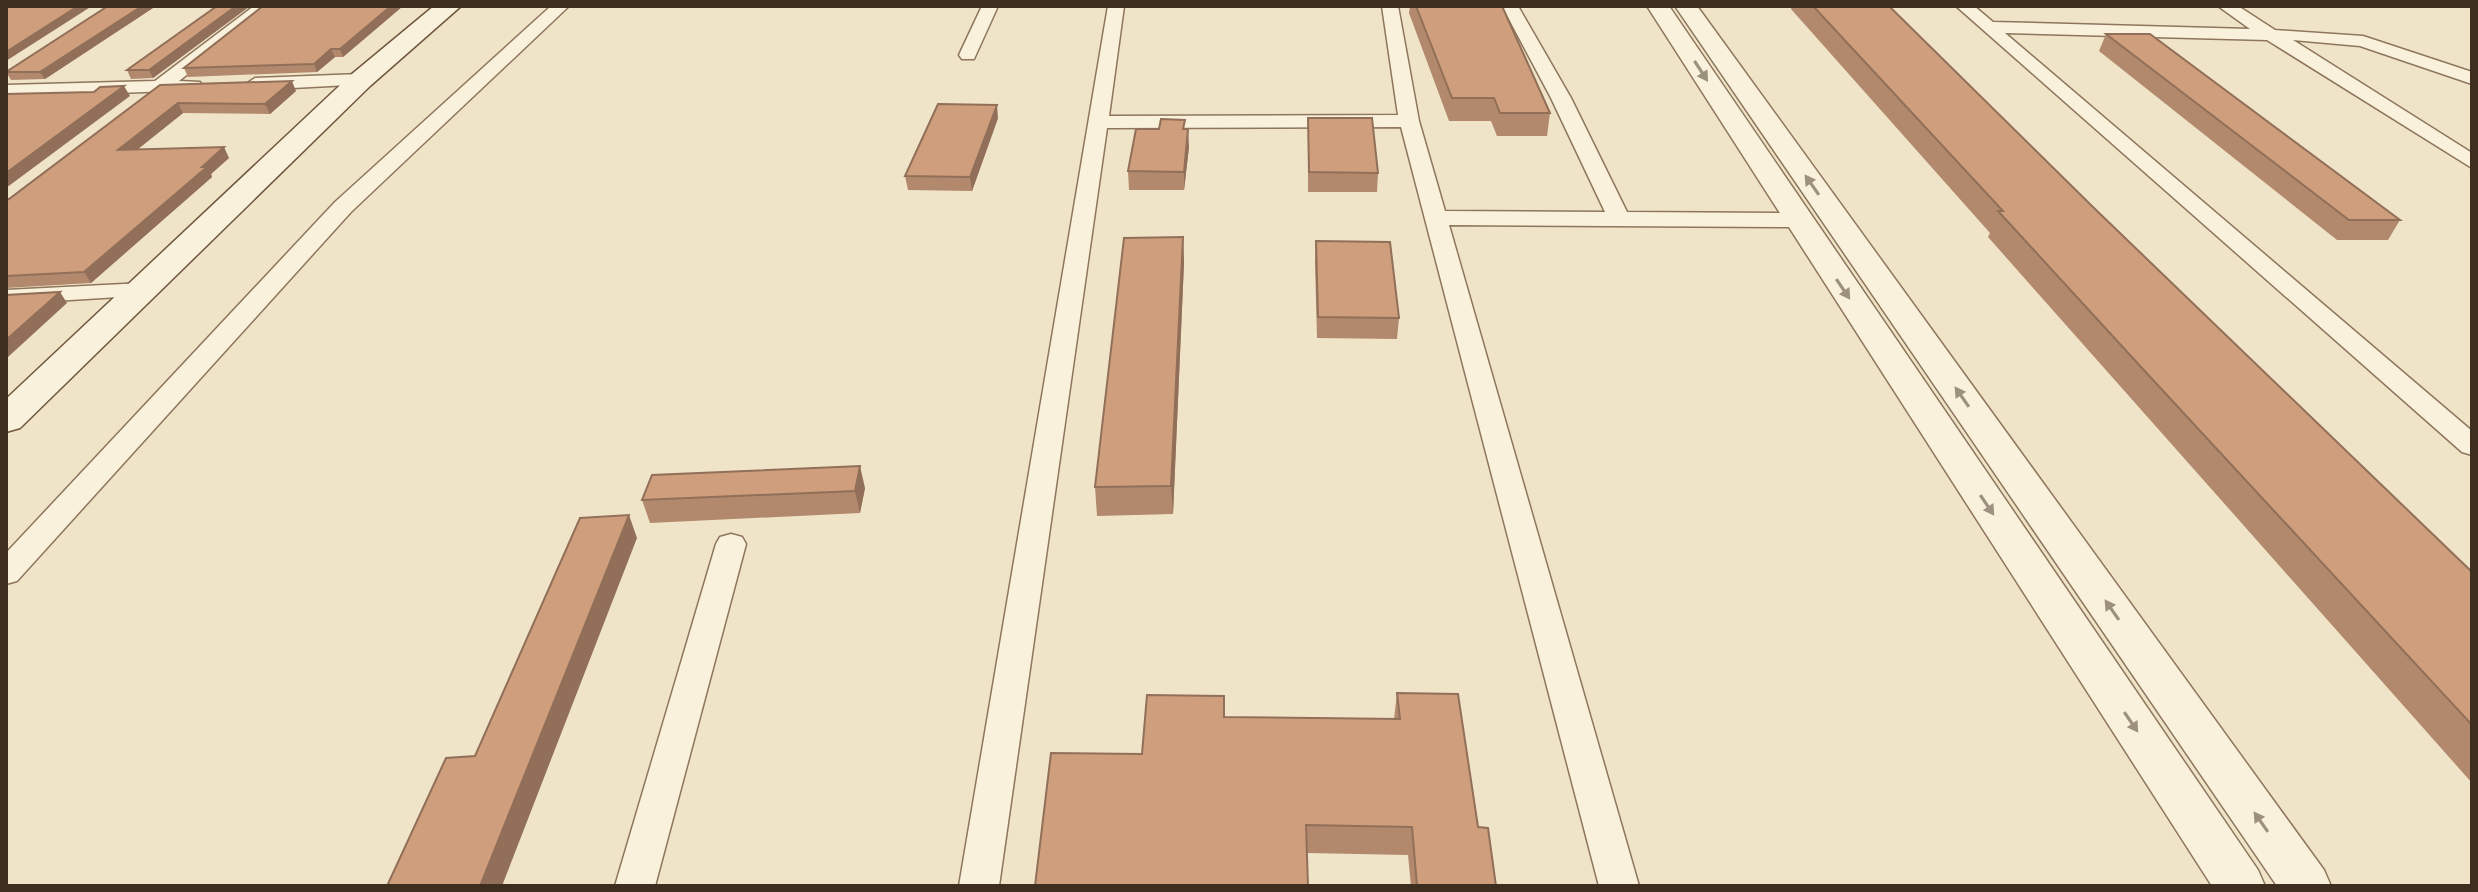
<svg xmlns="http://www.w3.org/2000/svg" width="2478" height="892" font-family="'Roboto Serif',serif">
<rect width="100%" height="100%" fill="#f0e4c8"/>
<g fill="none" stroke-linecap="round" stroke-linejoin="round">
<g stroke="#8d765c" stroke-width="3">
<g id="minor">
<path d="M 254,6 L 273,6 L 179,81 L 200,82 L 202,86 L 200,90 L 6,97 L 6,85 L 155,81 Z"/>
<path d="M 551,6 L 569,6 L 351,212 L 17,581 L 6,584 L 6,553 L 335,202 Z"/>
<path d="M 982,6 L 998,6 L 974,59 L 962,59 L 959,55 Z"/>
<path d="M 1108,6 L 1124,6 L 1109,116 L 1398,115 L 1382,6 L 1398,6 L 1419,121 L 1445,211 L 1605,212 L 1551,98 L 1502,6 L 1518,6 L 1571,98 L 1627,212 L 1798,213 L 1809,220 L 1798,227 L 1449,225 L 1639,886 L 1599,886 L 1401,127 L 1107,128 L 999,886 L 959,886 Z"/>
<path d="M 1956,6 L 1974,6 L 1993,22 L 2250,29 L 2218,6 L 2238,6 L 2275,30 L 2363,36 L 2472,72 L 2472,84 L 2360,46 L 2293,40 L 2472,153 L 2472,168 L 2267,40 L 2005,33 L 2472,431 L 2472,455 L 2462,452 Z"/>
<path d="M 361,74 L 370,80 L 368,84 L 255,90 L 246,84 L 255,78 Z"/>
<path d="M 143,283 L 151,285 L 155,290 L 151,295 L 6,304 L 6,290 Z"/>
<path d="M 731,534 L 742,537 L 746,544 L 655,886 L 615,886 L 716,544 L 720,537 Z"/>
</g>
</g>
<g stroke="#8d765c" stroke-width="3">
<g id="tertiary">
<path d="M 1647,6 L 1669,6 L 2258,870 L 2265,886 L 2212,886 Z"/>
<path d="M 1675,6 L 1697,6 L 2324,870 L 2331,886 L 2277,886 Z"/>
</g>
</g>
<g stroke="#6f573f" stroke-width="3">
<path id="secondary" d="M 434,6 L 461,6 L 370,86 L 20,428 L 6,432 L 6,399 L 352,74 Z"/>
</g>
<use href="#minor" fill="#faf1dc" fill-rule="evenodd"/>
<use href="#tertiary" fill="#faf1dc" fill-rule="evenodd"/>
<use href="#secondary" fill="#faf1dc" fill-rule="evenodd"/>
</g>
<g fill="#b2896c">
<path d="M 108,6 L 156,6 L 45,79 L 11,80 L 6,72 Z"/>
<path d="M 217,6 L 250,6 L 153,78 L 131,79 L 127,70 Z"/>
<path d="M 263,6 L 403,6 L 343,57 L 335,57 L 317,72 L 188,77 L 184,68 Z"/>
<path d="M 1410,6 L 1502,6 L 1550,113 L 1547,136 L 1497,136 L 1491,121 L 1449,121 L 1409,13 Z"/>
<path d="M 1792,6 L 1889,6 L 2095,209 L 2472,572 L 2472,783 L 1988,237 L 1990,233 L 1791,9 Z"/>
<path d="M 2106,34 L 2400,220 L 2388,240 L 2337,240 L 2099,51 Z"/>
<path d="M 160,85 L 296,91 L 270,114 L 183,113 L 137,150 L 229,158 L 211,174 L 212,177 L 91,283 L 6,288 L 6,200 L 9,199 Z"/>
<path d="M 998,118 L 972,191 L 908,190 L 905,176 Z"/>
<path d="M 1308,118 L 1378,173 L 1377,192 L 1308,192 Z"/>
<path d="M 1185,129 L 1189,147 L 1184,190 L 1129,190 L 1128,171 Z"/>
<path d="M 1183,237 L 1184,263 L 1173,514 L 1097,516 L 1095,487 Z"/>
<path d="M 1316,241 L 1399,318 L 1397,339 L 1317,338 L 1315,262 Z"/>
<path d="M 865,488 L 860,513 L 650,523 L 642,500 Z"/>
<path d="M 1397,693 L 1478,827 L 1496,886 L 1411,886 L 1408,855 L 1307,853 L 1142,754 L 1224,717 L 1394,719 Z"/>
</g>
<g fill="#916f58">
<path d="M 78,6 L 92,6 L 6,61 L 6,52 Z"/>
<path d="M 142,6 L 156,6 L 45,79 L 40,72 Z"/>
<path d="M 236,6 L 250,6 L 153,78 L 149,70 Z"/>
<path d="M 391,6 L 403,6 L 343,57 L 340,49 Z"/>
<path d="M 331,49 L 335,57 L 317,72 L 314,64 Z"/>
<path d="M 292,81 L 296,91 L 270,114 L 265,104 Z"/>
<path d="M 124,86 L 130,96 L 6,188 L 6,173 Z"/>
<path d="M 178,103 L 183,113 L 124,160 L 118,150 Z"/>
<path d="M 997,105 L 998,118 L 972,191 L 970,177 Z"/>
<path d="M 1188,129 L 1189,147 L 1184,190 L 1184,172 Z"/>
<path d="M 224,147 L 229,158 L 211,174 L 212,177 L 91,283 L 84,272 Z"/>
<path d="M 1183,237 L 1184,263 L 1173,514 L 1171,486 Z"/>
<path d="M 60,292 L 67,303 L 8,357 L 6,354 L 6,340 Z"/>
<path d="M 860,466 L 865,488 L 860,513 L 855,491 Z"/>
<path d="M 629,515 L 637,538 L 502,886 L 480,886 Z"/>
</g>
<g fill="#cf9f7d" stroke="#916f58" stroke-width="2">
<path d="M 6,6 L 78,6 L 6,52 Z"/>
<path d="M 108,6 L 142,6 L 40,72 L 6,72 Z"/>
<path d="M 217,6 L 236,6 L 149,70 L 127,70 Z"/>
<path d="M 263,6 L 391,6 L 340,49 L 331,49 L 314,64 L 184,68 Z"/>
<path d="M 1416,6 L 1502,6 L 1550,113 L 1500,113 L 1494,98 L 1452,98 Z"/>
<path d="M 1813,6 L 1889,6 L 2095,209 L 2472,572 L 2472,725 L 2141,367 L 1998,211 L 2003,211 Z"/>
<path d="M 2106,34 L 2150,34 L 2400,220 L 2349,220 Z"/>
<path d="M 292,81 L 265,104 L 178,103 L 118,150 L 224,147 L 202,167 L 207,167 L 84,272 L 6,276 L 6,200 L 9,199 L 160,85 Z"/>
<path d="M 124,86 L 6,173 L 6,94 L 94,92 L 100,87 Z"/>
<path d="M 938,104 L 997,105 L 970,177 L 905,176 Z"/>
<path d="M 1308,118 L 1372,118 L 1378,173 L 1309,172 Z"/>
<path d="M 1161,119 L 1185,120 L 1183,129 L 1188,129 L 1184,172 L 1128,171 L 1136,129 L 1159,129 Z"/>
<path d="M 1183,237 L 1171,486 L 1095,487 L 1124,238 Z"/>
<path d="M 1316,241 L 1390,242 L 1399,318 L 1318,317 Z"/>
<path d="M 60,292 L 6,340 L 6,295 Z"/>
<path d="M 860,466 L 855,491 L 642,500 L 652,475 Z"/>
<path d="M 629,515 L 480,886 L 387,886 L 446,758 L 475,756 L 580,518 Z"/>
<path d="M 1397,693 L 1458,694 L 1478,827 L 1488,828 L 1496,886 L 1417,886 L 1412,827 L 1306,825 L 1308,886 L 1035,886 L 1051,753 L 1142,754 L 1147,695 L 1224,696 L 1224,717 L 1400,719 Z"/>
</g>
<defs><path id="oneway-solid" d="M-6-.8H1V-3.2L6.5 0L1 3.2V.8H-6Z" transform="scale(2)"/></defs>
<g fill="#9c907e">
<use href="#oneway-solid" transform="translate(1701 71) rotate(57)"/>
<use href="#oneway-solid" transform="translate(1812 185) rotate(-125)"/>
<use href="#oneway-solid" transform="translate(1843 289) rotate(56)"/>
<use href="#oneway-solid" transform="translate(1962 397) rotate(-125)"/>
<use href="#oneway-solid" transform="translate(1987 505) rotate(56)"/>
<use href="#oneway-solid" transform="translate(2112 610) rotate(-125)"/>
<use href="#oneway-solid" transform="translate(2131 722) rotate(56)"/>
<use href="#oneway-solid" transform="translate(2261 822) rotate(-125)"/>
</g>
<rect width="2478" height="892" fill="none" stroke="#3d2e20" stroke-width="16"/>
</svg>
